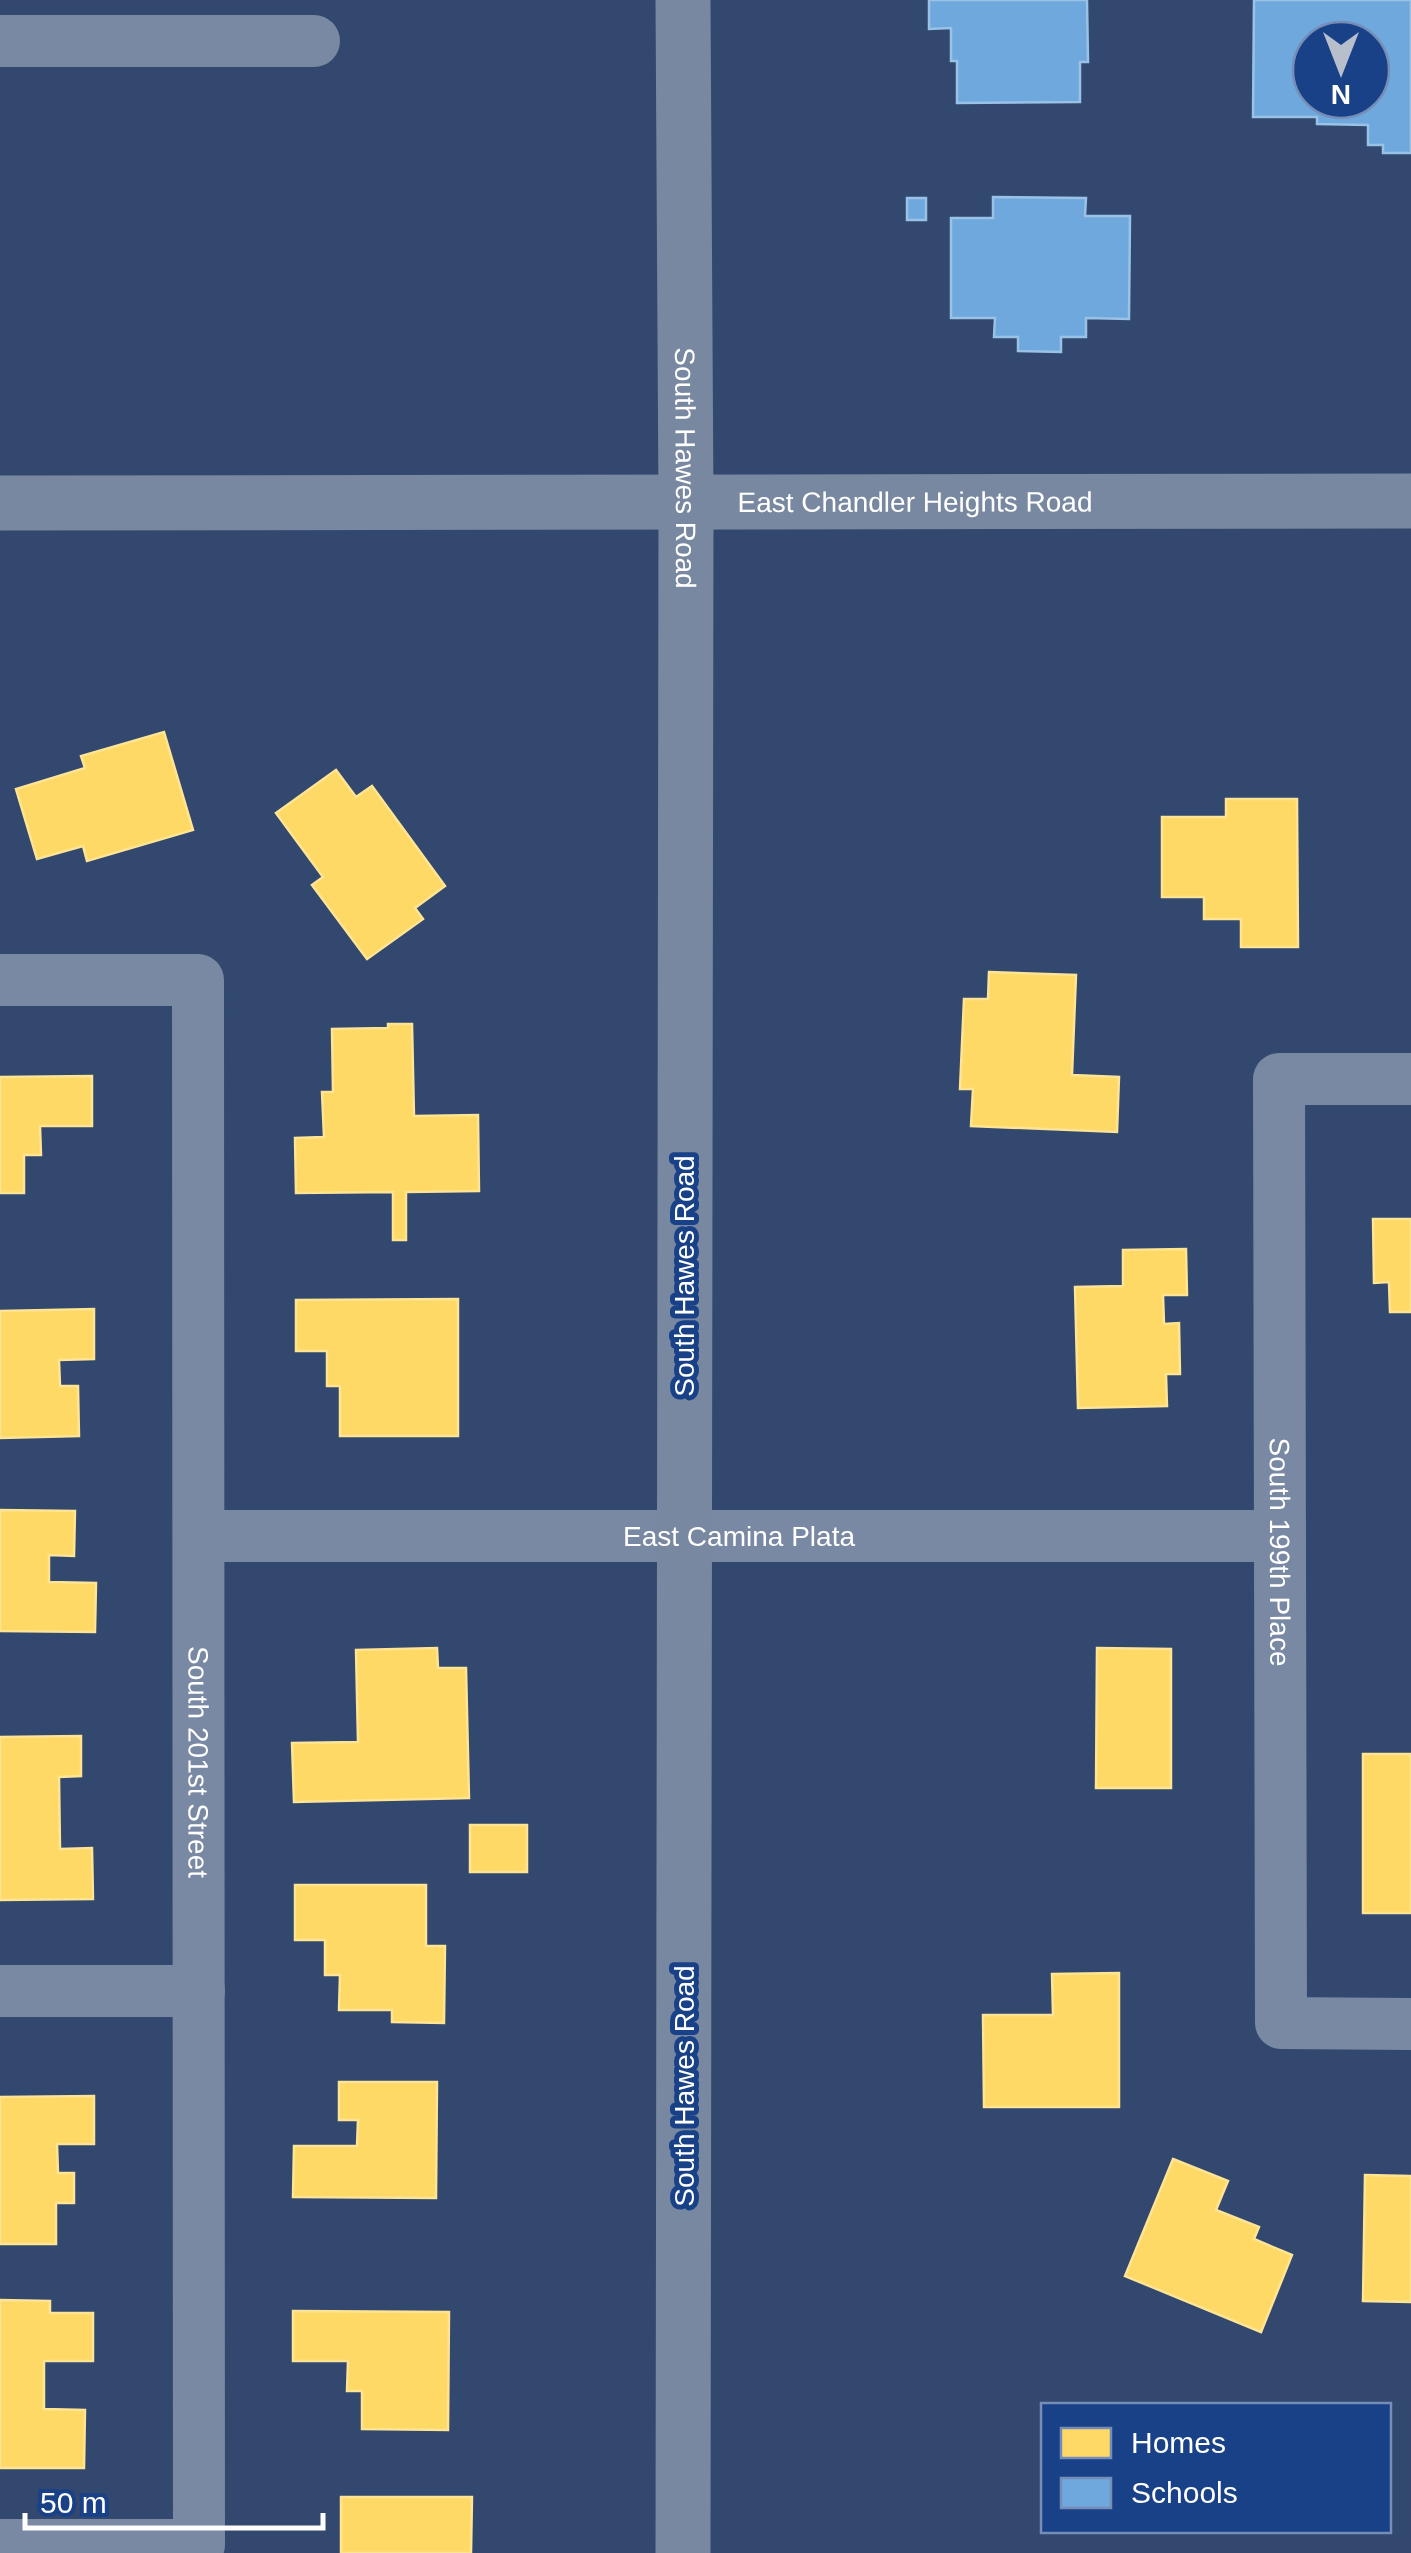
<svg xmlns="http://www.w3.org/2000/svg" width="1411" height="2553" font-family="Arial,sans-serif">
<rect width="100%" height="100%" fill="#32486e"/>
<g fill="#ffd966" stroke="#ffe494" stroke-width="2.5">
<path d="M 164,732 L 193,830 L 87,861 L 83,846 L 37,859 L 16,789 L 85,768 L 81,756 Z"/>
<path d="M 336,770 L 356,797 L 372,786 L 445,886 L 415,908 L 423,919 L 367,959 L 312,885 L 323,877 L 276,813 Z"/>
<path d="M 1226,799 L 1297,799 L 1298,947 L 1241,947 L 1241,919 L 1204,919 L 1204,897 L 1162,897 L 1162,817 L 1226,817 Z"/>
<path d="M 989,972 L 1076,975 L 1072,1075 L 1119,1077 L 1117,1132 L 971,1126 L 973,1089 L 960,1089 L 964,999 L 988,999 Z"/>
<path d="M 388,1024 L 412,1024 L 414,1116 L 478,1115 L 479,1191 L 406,1192 L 406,1240 L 393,1240 L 393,1192 L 296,1193 L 295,1138 L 324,1137 L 322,1092 L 333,1092 L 332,1029 L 388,1028 Z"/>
<path d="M 92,1076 L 92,1126 L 40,1126 L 41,1155 L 24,1155 L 24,1193 L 0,1193 L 0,1077 Z"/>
<path d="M 1373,1219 L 1411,1219 L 1411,1312 L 1390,1312 L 1389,1282 L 1374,1283 Z"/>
<path d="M 1186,1249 L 1187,1295 L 1163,1295 L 1164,1324 L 1179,1323 L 1180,1374 L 1166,1374 L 1167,1406 L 1078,1408 L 1075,1287 L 1123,1286 L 1123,1250 Z"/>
<path d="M 458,1299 L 458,1436 L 340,1436 L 340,1386 L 327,1386 L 327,1351 L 296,1351 L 296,1300 Z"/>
<path d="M 94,1309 L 94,1359 L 59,1360 L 60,1386 L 78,1386 L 79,1436 L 0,1438 L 0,1311 Z"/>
<path d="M 0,1510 L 75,1511 L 74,1556 L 49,1555 L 49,1582 L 96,1583 L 95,1632 L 0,1631 Z"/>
<path d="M 437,1648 L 438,1668 L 466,1668 L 469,1798 L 294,1802 L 292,1743 L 358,1742 L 356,1650 Z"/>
<path d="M 1097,1648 L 1171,1649 L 1171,1788 L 1096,1788 Z"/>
<path d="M 81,1736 L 81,1776 L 59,1777 L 60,1849 L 92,1848 L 93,1899 L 0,1900 L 0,1737 Z"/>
<rect x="1363" y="1754" width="48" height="159"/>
<rect x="470" y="1825" width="57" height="47"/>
<path d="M 295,1885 L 426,1885 L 426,1946 L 445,1946 L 444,2023 L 392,2022 L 392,2010 L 339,2010 L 340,1975 L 325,1975 L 325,1940 L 295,1940 Z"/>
<path d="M 1119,1973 L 1119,2107 L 984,2107 L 983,2015 L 1053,2015 L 1052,1974 Z"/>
<path d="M 339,2082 L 437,2082 L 436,2198 L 293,2197 L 294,2146 L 357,2146 L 358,2120 L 339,2120 Z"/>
<path d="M 94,2096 L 94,2144 L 57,2144 L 58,2173 L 74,2173 L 74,2203 L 56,2203 L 56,2244 L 0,2244 L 0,2097 Z"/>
<path d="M 1173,2159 L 1228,2181 L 1216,2210 L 1259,2227 L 1254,2239 L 1292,2255 L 1261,2332 L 1125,2276 Z"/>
<path d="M 1365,2175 L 1411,2176 L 1411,2302 L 1363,2301 Z"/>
<path d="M 0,2300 L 50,2301 L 50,2313 L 93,2313 L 93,2361 L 44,2361 L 44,2409 L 85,2410 L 84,2468 L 0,2468 Z"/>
<path d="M 293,2311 L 449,2312 L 448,2430 L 362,2429 L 362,2391 L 347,2391 L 348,2361 L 293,2361 Z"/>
<path d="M 341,2497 L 472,2497 L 471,2553 L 341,2553 Z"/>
</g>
<g fill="#6fa8dc" stroke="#9ac2e6" stroke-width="2.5" fill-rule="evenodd">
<path d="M 929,0 L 1087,0 L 1088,62 L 1080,62 L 1080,102 L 957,103 L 957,61 L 951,61 L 951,28 L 929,29 Z"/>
<path d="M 1254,0 L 1411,0 L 1411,153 L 1383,153 L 1383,145 L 1368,145 L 1368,125 L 1317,124 L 1317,117 L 1253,117 ZM 1311,40 L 1371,40 L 1371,100 L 1311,100 Z"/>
<path d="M 993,197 L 1086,198 L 1085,216 L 1130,216 L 1129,319 L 1086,318 L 1086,337 L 1061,337 L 1061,352 L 1018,351 L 1018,337 L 994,337 L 995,318 L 951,318 L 951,218 L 993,218 Z"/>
<rect x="907" y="198" width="19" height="22"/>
</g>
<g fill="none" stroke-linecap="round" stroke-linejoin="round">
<g stroke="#7989a3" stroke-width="52">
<path d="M 0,41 L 314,41"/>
<path id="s1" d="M 0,980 L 198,980 L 199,2545 L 0,2545"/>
<path id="s2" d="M 1411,1079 L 1279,1079 L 1281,2023 L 1411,2024"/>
<path id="s3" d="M 199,1536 L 1280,1536"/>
<path d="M 0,1991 L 199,1991"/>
</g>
<g stroke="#7888a1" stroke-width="55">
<path id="s4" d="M 683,0 L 686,504 L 683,2553"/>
<path id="s5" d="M 0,503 L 1411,501"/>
</g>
</g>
<g text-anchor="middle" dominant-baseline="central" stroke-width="10" stroke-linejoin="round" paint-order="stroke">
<g font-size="28" fill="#fff" stroke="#194187">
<text stroke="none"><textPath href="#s4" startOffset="468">South Hawes Road</textPath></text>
<text stroke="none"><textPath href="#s5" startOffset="915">East Chandler Heights Road</textPath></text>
<text transform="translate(684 1276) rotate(-90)">South Hawes Road</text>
<text stroke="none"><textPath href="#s3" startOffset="540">East Camina Plata</textPath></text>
<text stroke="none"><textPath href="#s2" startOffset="605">South 199th Place</textPath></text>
<text stroke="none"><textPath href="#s1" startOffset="980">South 201st Street</textPath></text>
<text transform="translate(684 2086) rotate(-90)">South Hawes Road</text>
</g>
</g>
<rect x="1041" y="2403" width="350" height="130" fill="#194187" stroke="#758db7" stroke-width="2.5"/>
<rect x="1061" y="2428" width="50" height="30" fill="#ffd966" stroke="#758db7" stroke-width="2.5"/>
<text x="1131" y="2453" font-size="30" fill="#ffffff">Homes</text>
<rect x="1061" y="2478" width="50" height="30" fill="#6fa8dc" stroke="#758db7" stroke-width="2.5"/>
<text x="1131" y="2503" font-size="30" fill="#ffffff">Schools</text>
<g transform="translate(1341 70) rotate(180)"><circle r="48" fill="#194187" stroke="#758db7" stroke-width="2.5"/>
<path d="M0-8L18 38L0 25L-18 38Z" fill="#b7bfcc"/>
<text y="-15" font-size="28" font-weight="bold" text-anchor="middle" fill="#ffffff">N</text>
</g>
<path d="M25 2513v15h298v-15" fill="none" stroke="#ffffff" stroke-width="5"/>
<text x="40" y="2513" font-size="30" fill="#ffffff" stroke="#194187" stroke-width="8" paint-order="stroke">50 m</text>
</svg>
